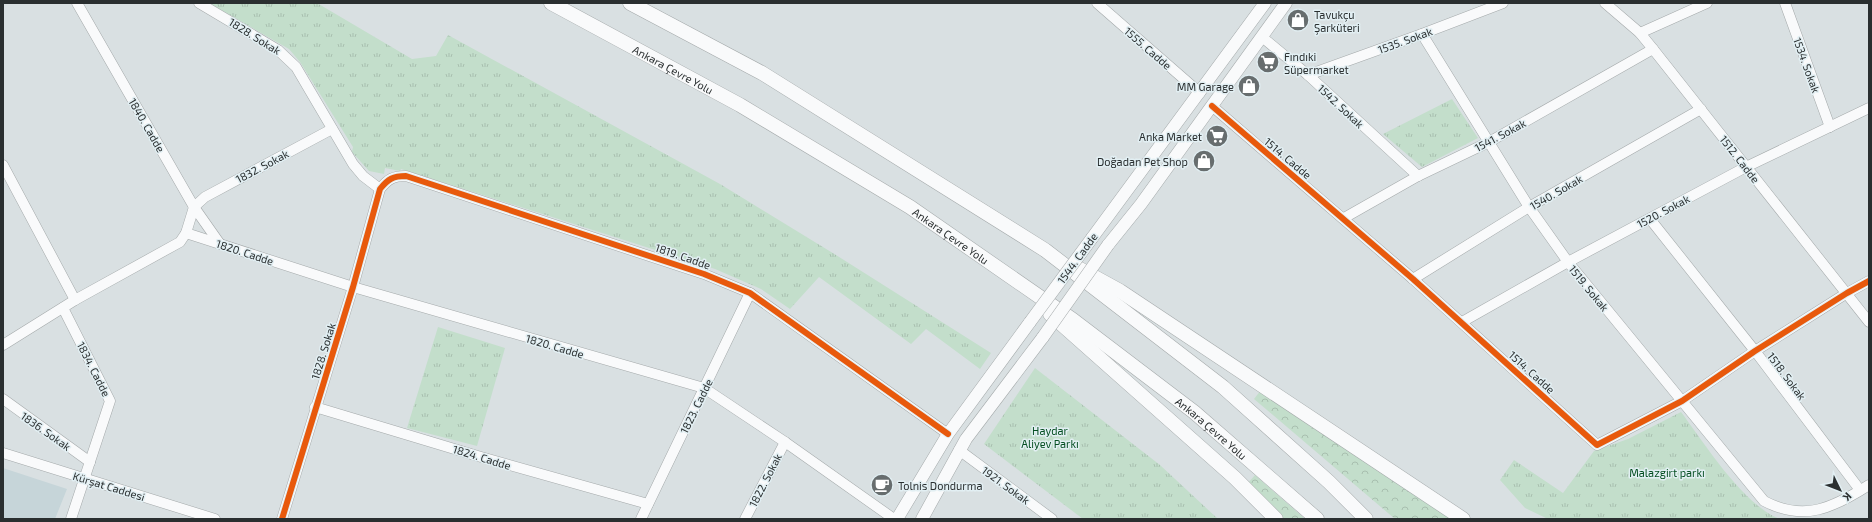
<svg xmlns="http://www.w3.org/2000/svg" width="1872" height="522" font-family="'Exo 2',sans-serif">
<defs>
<pattern id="forest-crowns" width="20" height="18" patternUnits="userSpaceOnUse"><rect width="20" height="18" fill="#c3decb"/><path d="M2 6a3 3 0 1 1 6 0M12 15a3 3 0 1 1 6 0" fill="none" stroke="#a8bfaf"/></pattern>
<pattern id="park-tufts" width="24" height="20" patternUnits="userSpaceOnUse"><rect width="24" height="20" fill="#c3decb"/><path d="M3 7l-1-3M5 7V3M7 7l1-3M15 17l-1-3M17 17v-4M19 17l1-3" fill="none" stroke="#a8bfaf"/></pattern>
</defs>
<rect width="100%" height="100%" fill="#d9e0e2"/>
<path fill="#c6d5d9" d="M 3,468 L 67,489 L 55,519 L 3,519 Z"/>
<g fill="url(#forest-crowns)">
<path d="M 1261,390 L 1455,519 L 1395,519 L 1254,399 Z"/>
<path d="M 1255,475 L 1305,519 L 1282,519 L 1248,483 Z"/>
</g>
<g fill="url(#park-tufts)">
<path d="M 209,3 L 317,3 L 412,59 L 436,56 L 448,35 L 720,184 L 836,255 L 991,353 L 980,369 L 926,329 L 911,344 L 819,277 L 790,309 L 761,289 L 715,269 L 401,169 L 400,171 L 385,168 L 384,174 L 369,171 L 352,152 L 353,147 L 300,62 L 289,49 Z"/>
<path d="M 1452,99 L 1478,138 L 1422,167 L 1383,134 Z"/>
<path d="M 438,327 L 505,348 L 477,446 L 407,428 Z"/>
<path d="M 1035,368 L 1160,465 L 1218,519 L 1083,519 L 984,444 Z"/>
<path d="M 1681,412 C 1705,444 1743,505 1780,519 L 1548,519 L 1525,508 L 1500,480 L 1514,460 L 1563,493 L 1594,451 L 1628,439 Z"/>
</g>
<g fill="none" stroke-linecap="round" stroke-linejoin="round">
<g stroke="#a4a9aa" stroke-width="11">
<g id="minor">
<path d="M 77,3 L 194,207 L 220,244"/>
<path d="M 199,3 L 278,50 L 296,67 L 353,164 L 363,176 L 380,189"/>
<path d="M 1097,3 L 1200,93"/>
<path d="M 1605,3 L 1640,33 L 1653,49 L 1869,322"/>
<path d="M 1785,3 L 1830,127"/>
<path d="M 1640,33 L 1707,3"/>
<path d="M 1422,34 L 1529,207 L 1568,262 L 1764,501 C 1804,522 1833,508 1869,485"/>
<path d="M 1262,37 L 1308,75 L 1418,176"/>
<path d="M 1308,75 L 1422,34 L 1503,3"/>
<path d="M 1212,106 L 1413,279 L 1597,445 L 1682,401 L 1755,351 L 1847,293 L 1869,281"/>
<path d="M 3,165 L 75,300"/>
<path d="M 1344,218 L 1418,176 L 1489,142 L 1653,49"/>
<path d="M 1650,219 L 1755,351 L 1860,490"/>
<path d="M 186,233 L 353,287 L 704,388 L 785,442 L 894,519"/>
<path d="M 1413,279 L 1529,207 L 1701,109"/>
<path d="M 63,308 L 110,401 L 71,519"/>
<path d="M 1462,322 L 1568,262 L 1746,167 L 1869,108"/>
<path d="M 3,345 L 75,300 L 180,242 L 186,233 L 194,207 L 205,197 L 332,129"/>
<path d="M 3,399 L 90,462"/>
<path d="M 315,407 L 481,457 L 648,504"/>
<path d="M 959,450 L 1052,519"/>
<path d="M 3,453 L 215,519"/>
<path d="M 282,519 L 353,287 L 380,189 C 388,179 393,176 406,176 L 704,274 L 750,293 L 948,434"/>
<path d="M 641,519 L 750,293"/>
<path d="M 745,519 L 785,442"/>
</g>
</g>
<g stroke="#a4a9aa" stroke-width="13">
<g id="major">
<path d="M 1092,238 L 1265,3"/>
<path d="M 1108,245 L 1141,204 L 1286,3"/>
<path d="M 897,519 L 948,434 L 1030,322"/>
<path d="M 922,519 L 966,439 L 1043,337"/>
</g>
</g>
<g stroke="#a4a9aa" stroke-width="15">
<g id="highway">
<path id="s1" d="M 551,3 L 740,105 L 910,207 L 1073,320 L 1194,412 L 1317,519"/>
<path d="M 630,3 L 762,73 L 1045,250 L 1223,387 L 1329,482 L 1366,519"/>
<path d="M 1078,268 L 1120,291 L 1463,519"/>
<path d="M 1050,314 L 1235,478 L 1276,519"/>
</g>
</g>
<use href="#minor" stroke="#f9fafb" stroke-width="10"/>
<use href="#major" stroke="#f9fafb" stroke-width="12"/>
<use href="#highway" stroke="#f9fafb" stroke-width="14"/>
<g stroke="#a4a9aa" stroke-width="13" stroke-linecap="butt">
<g id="major-bridge">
<path d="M 1030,322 L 1092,238"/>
<path d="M 1043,337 L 1108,245"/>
</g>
</g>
<use href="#major-bridge" stroke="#f9fafb" stroke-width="12"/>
<g stroke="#e2eff3" stroke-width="8">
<g id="cycleway">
<path d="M 1212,106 L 1413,279 L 1597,445 L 1682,401 L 1755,351 L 1847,293 L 1869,281"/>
<path d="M 282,519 L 353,287 L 380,189 C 388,179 393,176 406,176 L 704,274 L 750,293 L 948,434"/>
</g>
</g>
<use href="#cycleway" stroke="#e8590c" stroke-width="6"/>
</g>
<defs>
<g id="shop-disc" transform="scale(1.15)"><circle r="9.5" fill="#676d6e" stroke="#e2eff3"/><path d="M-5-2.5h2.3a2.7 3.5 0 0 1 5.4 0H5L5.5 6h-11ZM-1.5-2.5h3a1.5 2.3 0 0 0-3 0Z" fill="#fff"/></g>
<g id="supermarket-disc" transform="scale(1.15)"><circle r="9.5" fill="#676d6e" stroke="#e2eff3"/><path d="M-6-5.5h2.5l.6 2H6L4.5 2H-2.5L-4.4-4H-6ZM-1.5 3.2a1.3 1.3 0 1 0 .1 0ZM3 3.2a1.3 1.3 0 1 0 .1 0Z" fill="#fff"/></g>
<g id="cafe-disc" transform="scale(1.15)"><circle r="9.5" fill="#676d6e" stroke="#e2eff3"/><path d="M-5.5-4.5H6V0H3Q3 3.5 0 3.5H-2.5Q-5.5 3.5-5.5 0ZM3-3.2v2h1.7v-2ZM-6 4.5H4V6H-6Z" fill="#fff"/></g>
</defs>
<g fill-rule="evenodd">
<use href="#shop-disc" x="1298" y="20"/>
<use href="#supermarket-disc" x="1268" y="62"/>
<use href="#shop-disc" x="1249" y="86"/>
<use href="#supermarket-disc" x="1217" y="136"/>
<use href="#shop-disc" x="1204" y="161"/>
<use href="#cafe-disc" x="882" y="485"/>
</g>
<g text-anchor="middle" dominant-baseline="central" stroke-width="3" stroke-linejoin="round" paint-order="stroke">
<g font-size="11" fill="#2a2f30" stroke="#e2eff3" text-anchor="start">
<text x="1314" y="14">Tavukçu<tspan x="1314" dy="13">Şarküteri</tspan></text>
<text x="1284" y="56">Fındıki<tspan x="1284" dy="13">Süpermarket</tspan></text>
<text x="1234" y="86" text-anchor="end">MM Garage</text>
<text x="1202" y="136" text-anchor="end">Anka Market</text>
<text x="1188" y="161" text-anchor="end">Doğadan Pet Shop</text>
<text x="898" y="485">Tolnis Dondurma</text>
</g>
<g font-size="11" fill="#2a2f30" stroke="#e2eff3">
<text transform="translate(255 36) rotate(32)">1828. Sokak</text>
<text transform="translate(1405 40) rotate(-20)">1535. Sokak</text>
<text transform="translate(1148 48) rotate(41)">1555. Cadde</text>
<text transform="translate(1807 65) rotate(70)">1534. Sokak</text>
<text stroke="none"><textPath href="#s1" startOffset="139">Ankara Çevre Yolu</textPath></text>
<text transform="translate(1341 106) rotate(43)">1542. Sokak</text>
<text transform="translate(147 125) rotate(60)">1840. Cadde</text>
<text transform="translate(1500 135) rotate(-28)">1541. Sokak</text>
<text transform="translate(1288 158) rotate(40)">1514. Cadde</text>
<text transform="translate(1740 159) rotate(52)">1512. Cadde</text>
<text transform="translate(262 166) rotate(-28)">1832. Sokak</text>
<text transform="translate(1556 192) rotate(-30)">1540. Sokak</text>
<text transform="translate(1663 211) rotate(-28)">1520. Sokak</text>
<text stroke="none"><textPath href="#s1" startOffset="463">Ankara Çevre Yolu</textPath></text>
<text transform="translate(245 252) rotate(18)">1820. Cadde</text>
<text transform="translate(683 256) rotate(19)">1819. Cadde</text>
<text transform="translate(1077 258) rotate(-54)">1544. Cadde</text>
<text transform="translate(1589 288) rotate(51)">1519. Sokak</text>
<text transform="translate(555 346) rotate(16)">1820. Cadde</text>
<text transform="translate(323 351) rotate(-73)">1828. Sokak</text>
<text transform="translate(94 369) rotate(63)">1834. Cadde</text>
<text transform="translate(1532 372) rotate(42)">1514. Cadde</text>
<text transform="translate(1787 376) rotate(53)">1518. Sokak</text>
<text transform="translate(696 406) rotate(-64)">1823. Cadde</text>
<text stroke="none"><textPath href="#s1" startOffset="787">Ankara Çevre Yolu</textPath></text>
<text transform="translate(46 431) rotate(35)">1836. Sokak</text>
<text transform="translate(482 457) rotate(17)">1824. Cadde</text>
<text transform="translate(765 480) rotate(-63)">1822. Sokak</text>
<text transform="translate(1006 485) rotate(36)">1921. Sokak</text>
<text transform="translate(109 486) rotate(17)">Kürşat Caddesi</text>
</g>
<g font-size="11" fill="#054f22" stroke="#e2eff3">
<text x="1050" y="430">Haydar<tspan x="1050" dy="13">Aliyev Parkı</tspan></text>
<text x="1667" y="472">Malazgirt parkı</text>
</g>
</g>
<rect width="1872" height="522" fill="none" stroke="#2a2f30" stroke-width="8"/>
<g transform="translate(1840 490) rotate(133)" stroke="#e2eff3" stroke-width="3" paint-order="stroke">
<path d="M0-3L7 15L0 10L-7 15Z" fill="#2a2f30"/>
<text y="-6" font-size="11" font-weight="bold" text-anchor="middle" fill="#2a2f30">K</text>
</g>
</svg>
